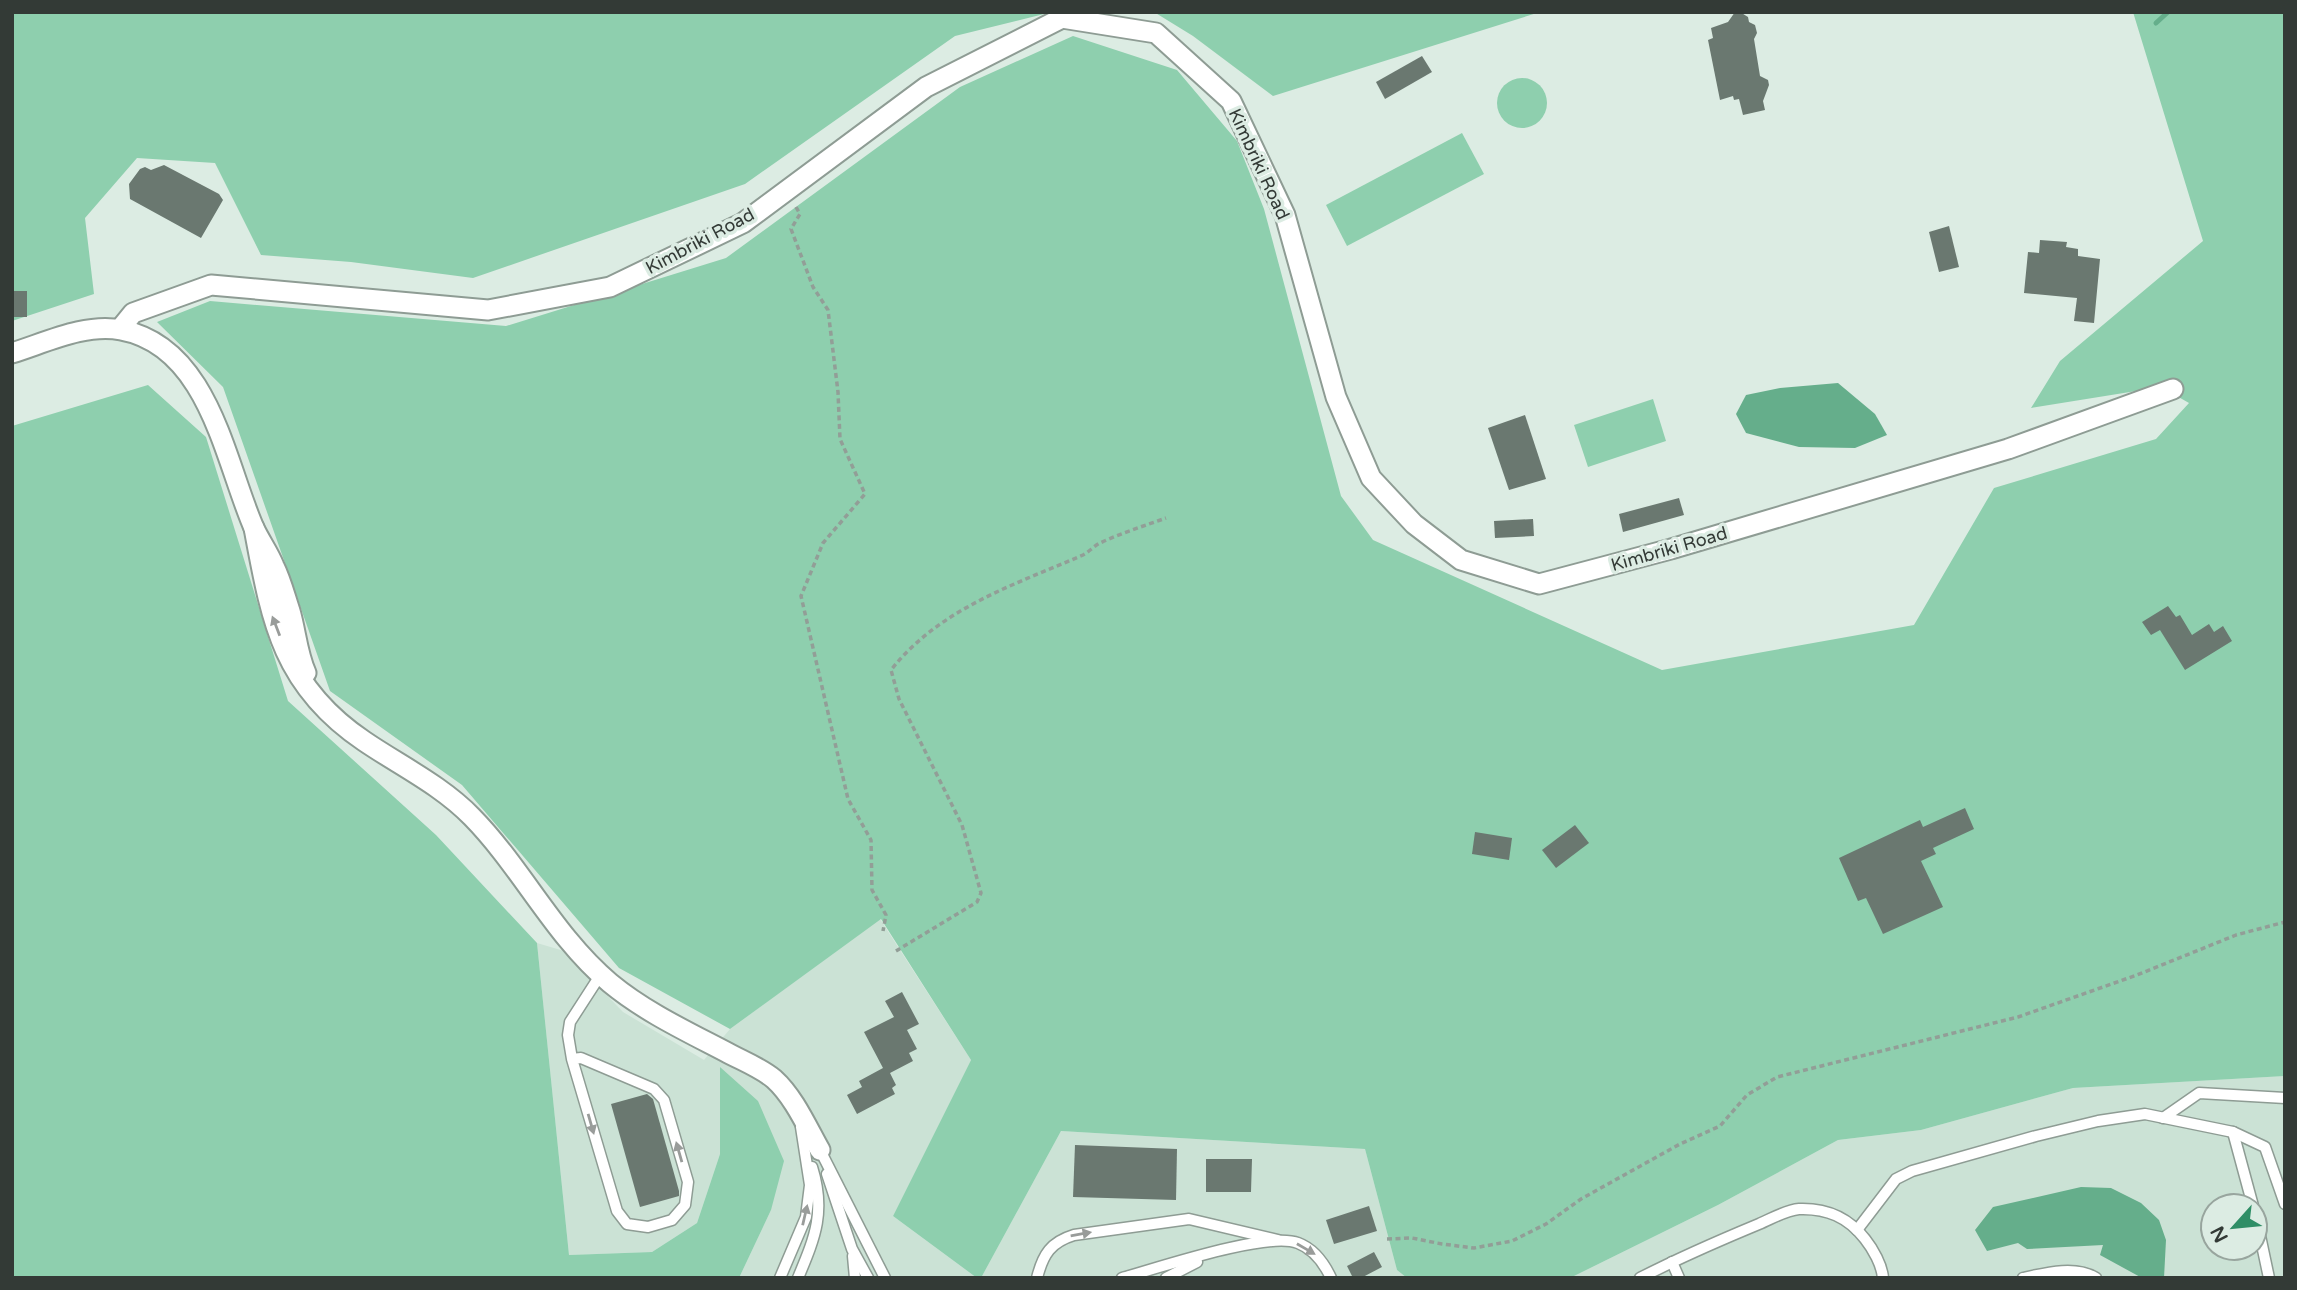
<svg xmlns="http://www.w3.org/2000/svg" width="2297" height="1290" font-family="'Varela Round',sans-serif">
<rect width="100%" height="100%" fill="#dcece3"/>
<g fill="#cbe2d5" fill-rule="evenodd">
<path d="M 880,919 L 971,1060 L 893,1216 L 977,1278 L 739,1278 L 771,1210 L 720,1067 L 720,1154 L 697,1223 L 652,1252 L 569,1255 L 537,943 L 564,951 L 623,1012 L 704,1060 L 730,1029 Z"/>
<path d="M 2285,1076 L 2285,1278 L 1570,1278 L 1718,1205 L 1838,1140 L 1921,1130 L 2073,1088 ZM 2213,1206 L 2255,1206 L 2255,1248 L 2213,1248 Z"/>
<path d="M 1061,1131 L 1365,1149 L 1397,1270 L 1407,1278 L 981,1278 Z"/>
</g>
<g fill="#8ecfae">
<path d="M 12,12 L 1052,12 L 955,36 L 745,184 L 473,278 L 351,262 L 261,255 L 215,163 L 137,158 L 85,218 L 94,294 L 12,321 Z"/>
<path d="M 1154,12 L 1540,12 L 1273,96 L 1193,36 Z"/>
<path d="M 2133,12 L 2285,12 L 2285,1076 L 2073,1088 L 1921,1130 L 1838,1140 L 1718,1205 L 1570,1278 L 1407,1278 L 1397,1270 L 1365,1149 L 1061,1131 L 981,1278 L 977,1278 L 893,1216 L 971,1060 L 881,919 L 730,1029 L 619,968 L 462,785 L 330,691 L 223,387 L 157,322 L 210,301 L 506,326 L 726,258 L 960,87 L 1073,36 L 1177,70 L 1237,141 L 1264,209 L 1341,496 L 1373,540 L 1662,670 L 1914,625 L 1994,488 L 2156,439 L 2189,403 L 2161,387 L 2031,408 L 2060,361 L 2203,241 Z"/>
<circle cx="1522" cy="103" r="25"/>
<path d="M 1462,133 L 1484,174 L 1347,246 L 1326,205 Z"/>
<path d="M 148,385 L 206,437 L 288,701 L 436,835 L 537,943 L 569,1255 L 652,1252 L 697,1223 L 720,1154 L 720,1067 L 758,1101 L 784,1161 L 771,1210 L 739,1278 L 12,1278 L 12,426 Z"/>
<path d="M 1653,399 L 1666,441 L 1588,467 L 1574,425 Z"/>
</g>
<g fill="#65ae8b">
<path d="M 1838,383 L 1875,414 L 1887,435 L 1855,448 L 1799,447 L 1746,433 L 1736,414 L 1746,395 L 1780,388 Z"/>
<path d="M 2081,1187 L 2111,1188 L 2141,1203 L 2159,1220 L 2166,1240 L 2164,1278 L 2142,1278 L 2100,1255 L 2103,1245 L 2027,1249 L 2018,1243 L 1987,1251 L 1975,1230 L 1993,1207 Z"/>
</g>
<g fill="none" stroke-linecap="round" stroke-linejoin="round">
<path stroke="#65ae8b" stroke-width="5" d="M 2156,23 L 2168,12"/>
</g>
<g fill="#6a7870">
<path d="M 1735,12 L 1740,12 L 1748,17 L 1749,22 L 1755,25 L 1757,33 L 1754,39 L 1760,76 L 1768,80 L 1769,85 L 1763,101 L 1765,110 L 1743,115 L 1739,99 L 1734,100 L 1733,96 L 1720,100 L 1708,40 L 1713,38 L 1711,28 L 1728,22 Z"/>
<path d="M 1422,56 L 1432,72 L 1385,99 L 1376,82 Z"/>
<path d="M 164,165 L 219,194 L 223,200 L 201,238 L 130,199 L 129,184 L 140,169 L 145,167 L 151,170 Z"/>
<path d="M 1949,226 L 1959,267 L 1939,272 L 1929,232 Z"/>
<path d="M 2040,240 L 2067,242 L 2066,247 L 2078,249 L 2078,256 L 2100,259 L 2094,323 L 2074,321 L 2077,298 L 2024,293 L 2028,252 L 2039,253 Z"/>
<rect x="12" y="291" width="15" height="26"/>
<path d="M 1525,415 L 1546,479 L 1509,490 L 1488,428 Z"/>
<path d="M 1679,498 L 1684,515 L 1623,532 L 1619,514 Z"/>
<path d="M 1533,519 L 1534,536 L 1495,538 L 1494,521 Z"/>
<path d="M 2168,606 L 2176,617 L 2180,615 L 2192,635 L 2209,624 L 2214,632 L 2223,626 L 2232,641 L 2185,670 L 2160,630 L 2151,635 L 2142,622 Z"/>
<path d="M 1965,808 L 1974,829 L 1933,848 L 1936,854 L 1921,861 L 1943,907 L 1883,934 L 1866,898 L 1858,901 L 1839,858 L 1920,820 L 1923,827 Z"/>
<path d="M 1575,825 L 1589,843 L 1556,868 L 1542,850 Z"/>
<path d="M 1475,832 L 1512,838 L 1509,860 L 1472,854 Z"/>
<path d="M 902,992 L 919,1024 L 907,1030 L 917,1049 L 909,1053 L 913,1061 L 890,1073 L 896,1085 L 892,1088 L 895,1094 L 857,1114 L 847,1095 L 862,1087 L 859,1081 L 883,1068 L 864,1032 L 894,1017 L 885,1001 Z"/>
<path d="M 647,1094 L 653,1099 L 679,1191 L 679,1196 L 640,1207 L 611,1104 Z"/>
<path d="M 1075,1145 L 1177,1149 L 1176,1200 L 1073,1197 Z"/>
<path d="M 1206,1159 L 1252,1159 L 1251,1192 L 1206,1192 Z"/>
<path d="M 1369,1206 L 1377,1231 L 1334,1244 L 1326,1220 Z"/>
<path d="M 1374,1252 L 1382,1267 L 1361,1278 L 1353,1278 L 1347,1266 Z"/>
</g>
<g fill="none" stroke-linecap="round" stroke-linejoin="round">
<g stroke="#8e9c94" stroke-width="13">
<g id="lane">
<path d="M 572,1059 L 581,1058 L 654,1089 L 664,1100 L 688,1182 L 685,1205 L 672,1220 L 648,1227 L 627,1224 L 617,1211 L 572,1059 L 568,1035 L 570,1022 L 601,974"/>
<path d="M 2163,1118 L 2199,1093 L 2285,1098"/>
<path d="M 2233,1132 L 2253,1206"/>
<path d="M 820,1150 L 885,1278"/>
<path d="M 827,1174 L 852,1249 L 868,1278"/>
<path d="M 2255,1212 L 2269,1278"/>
<path d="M 1857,1230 L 1896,1179 L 1912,1171 L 2036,1136 L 2098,1121 L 2145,1114 L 2233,1132 L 2265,1147 L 2285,1204"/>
<path d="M 853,1256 L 855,1278"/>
<path d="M 1672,1262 L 1679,1278"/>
<path d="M 780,1278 L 806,1217 L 810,1185 L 801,1127"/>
<path d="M 798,1278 C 815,1237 826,1212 812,1167"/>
<path d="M 1037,1278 C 1043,1254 1051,1242 1074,1235 L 1189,1219 L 1278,1240"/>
<path d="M 1122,1278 C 1158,1268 1267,1231 1298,1243 C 1314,1249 1324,1263 1331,1278"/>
<path d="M 1166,1278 L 1197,1262"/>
<path d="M 1640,1278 C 1679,1258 1718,1241 1759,1224 C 1771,1219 1786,1210 1799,1209 C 1827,1208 1848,1217 1865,1239 C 1873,1249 1882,1265 1883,1278"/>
<path d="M 2023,1278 C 2045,1273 2076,1265 2096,1278"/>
</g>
</g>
<g stroke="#8e9c94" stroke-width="23">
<g id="street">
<path d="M 120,329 L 133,313 L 211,285 L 488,310 L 610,287 L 743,223 L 926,87 L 1062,18 L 1156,33 L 1231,101 L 1285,215 L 1336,397 L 1371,478 L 1414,524 L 1461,560 L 1539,584 L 1671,549 L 2008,449 L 2173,389"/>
<path d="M 12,353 C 45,343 85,323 121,330 C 209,346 225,462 254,528 C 260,541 269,553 274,566 C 281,580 285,596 290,611 C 296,631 297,653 306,673"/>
<path d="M 254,528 C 271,619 281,685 364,741 C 399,765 441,785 472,817 C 522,868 554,936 610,983 C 645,1012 688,1032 728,1053 C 743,1061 761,1068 774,1079 C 794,1097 807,1127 820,1150"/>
</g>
</g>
<g stroke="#929e97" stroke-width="3.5" stroke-dasharray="5 3.5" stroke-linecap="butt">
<path d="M 796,207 L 800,214 L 791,229 L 813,287 L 828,310 L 838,392 L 840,439 L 865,494 L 823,543 L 801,596 L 848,799 L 871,840 L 872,890 L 886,915 L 883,931"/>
<path d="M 896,951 L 977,902 L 981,893 L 962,825 L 899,699 L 891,670 C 940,608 1014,585 1083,555 C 1089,552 1094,546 1100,543 C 1121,533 1144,526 1166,518"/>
<path d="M 1387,1239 L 1412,1238 L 1442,1244 L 1474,1248 L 1512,1241 L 1546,1224 L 1581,1199 L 1680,1144 L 1720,1126 L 1747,1095 L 1777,1077 L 2018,1017 L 2137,975 L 2236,935 L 2285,922"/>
</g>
<use href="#lane" stroke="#fff" stroke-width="10"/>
<use href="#street" stroke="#fff" stroke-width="19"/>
</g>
<defs><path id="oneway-solid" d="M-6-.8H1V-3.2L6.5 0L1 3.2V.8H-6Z" transform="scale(1.75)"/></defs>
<g fill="#999c9a">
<use href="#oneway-solid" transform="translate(276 626) rotate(-111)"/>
<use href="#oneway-solid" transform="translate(591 1124) rotate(74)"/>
<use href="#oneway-solid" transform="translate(679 1152) rotate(-106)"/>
<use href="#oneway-solid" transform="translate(805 1215) rotate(-77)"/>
<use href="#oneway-solid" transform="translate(1081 1234) rotate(-10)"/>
<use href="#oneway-solid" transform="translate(1306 1249) rotate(30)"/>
</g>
<g text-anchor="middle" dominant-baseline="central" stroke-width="7" stroke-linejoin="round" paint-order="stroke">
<g font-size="18" fill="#333a36" stroke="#dcece3">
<text transform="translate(1259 164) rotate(65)">Kimbriki Road</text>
<text transform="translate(700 241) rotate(-28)">Kimbriki Road</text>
<text transform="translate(1669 549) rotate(-16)">Kimbriki Road</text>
</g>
</g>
<rect width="2297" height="1290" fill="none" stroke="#333a36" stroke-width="28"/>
<g transform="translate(2234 1227) rotate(243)"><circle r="33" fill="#dcece3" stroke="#98a59e" stroke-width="2"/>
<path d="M0-5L12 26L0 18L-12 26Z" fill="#2f8e66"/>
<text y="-10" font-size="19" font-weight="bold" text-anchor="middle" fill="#333a36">N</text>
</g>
</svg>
